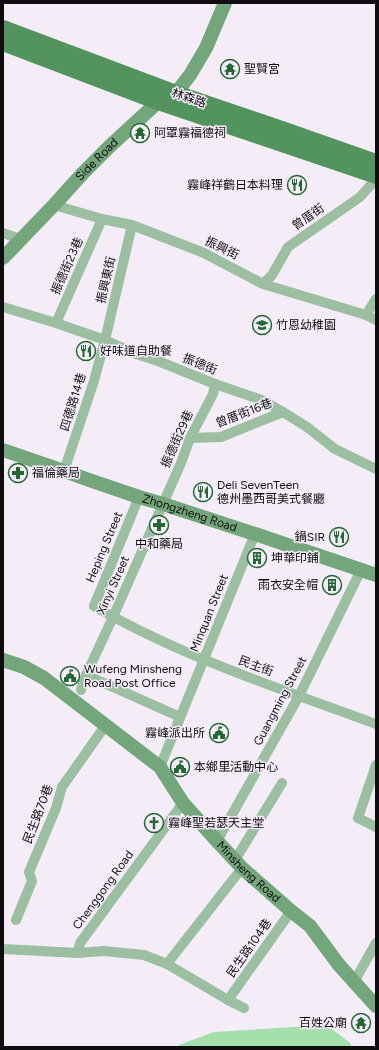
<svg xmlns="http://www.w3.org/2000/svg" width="379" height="1050" font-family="Figtree,'Noto Sans TC',sans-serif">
<rect width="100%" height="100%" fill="#f4edf8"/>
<path fill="#a3e0ab" d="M 327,1025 L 350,1043 L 352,1047 L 178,1047 L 179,1045 L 214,1032 Z"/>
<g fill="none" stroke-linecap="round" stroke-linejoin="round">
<g stroke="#9dbfa1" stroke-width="10">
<path d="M 54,205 L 102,219 L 132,225 L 204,253 L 263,284 L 366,315 L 376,320"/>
<path d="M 3,233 L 20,239"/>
<path d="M 263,284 L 272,275 L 288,247 L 360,197 L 376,179"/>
<path d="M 3,307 L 56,323 L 105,340 L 136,354 L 158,361 L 215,384 L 262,400 L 283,412 L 307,427 L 335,449 L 376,469"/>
<path d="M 366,315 L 376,299"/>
<path d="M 56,323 L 102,219"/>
<path d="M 190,438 L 221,437 L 283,412"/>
<path d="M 64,471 L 94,381 L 105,340 L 132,225"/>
<path d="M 139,497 L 94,606 C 182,657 281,689 376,724"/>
<path d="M 86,675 L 180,717"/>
<path d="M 81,690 L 86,675 L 113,617 L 181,463 L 190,438 L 213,394 L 215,384"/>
<path d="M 376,765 L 358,818 L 376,827"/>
<path d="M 160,767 L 255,534"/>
<path d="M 217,841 L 299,696 L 361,570"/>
<path d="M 235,860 L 282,783"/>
<path d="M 16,920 L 32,881 L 29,872 L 56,808 L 62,787 L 105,726"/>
<path d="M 3,949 L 78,953 L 104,951 L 144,955 L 167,964 L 228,1000 L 244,1008"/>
<path d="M 78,953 L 80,943 L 183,803"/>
<path d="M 167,964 L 242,868"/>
<path d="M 354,982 L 376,943"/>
<path d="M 228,1000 L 291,911"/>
</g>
<g stroke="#73a67a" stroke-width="14">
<path id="s1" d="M 3,258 L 54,205 L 83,173 L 110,146 L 158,102 L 176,93 L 190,75 L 206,48 L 225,3"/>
<path id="s2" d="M 3,450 L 64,471 L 92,481 L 139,497 L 163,504 L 255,534 L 376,575"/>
<path id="s3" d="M 3,660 L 24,667 L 44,678 L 160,767 L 183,803 L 217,841 L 242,868 L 291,911 L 310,926 L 339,965 L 376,1006"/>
</g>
<g stroke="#53945e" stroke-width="16">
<path d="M 3,28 L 176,93 L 288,131 L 376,162"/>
<path d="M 3,43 L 158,102 L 376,176"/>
</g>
</g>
<defs>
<g id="temple-ring" transform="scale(1)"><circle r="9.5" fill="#f4edf8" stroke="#236833" stroke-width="1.5"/><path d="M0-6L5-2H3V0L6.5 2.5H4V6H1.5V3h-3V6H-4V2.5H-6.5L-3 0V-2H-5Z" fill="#236833"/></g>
<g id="restaurant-ring" transform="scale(1)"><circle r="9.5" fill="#f4edf8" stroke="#236833" stroke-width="1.5"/><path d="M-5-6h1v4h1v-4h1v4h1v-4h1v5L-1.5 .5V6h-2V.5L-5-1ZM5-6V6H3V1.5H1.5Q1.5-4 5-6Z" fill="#236833"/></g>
<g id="school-ring" transform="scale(1)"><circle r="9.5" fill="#f4edf8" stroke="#236833" stroke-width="1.5"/><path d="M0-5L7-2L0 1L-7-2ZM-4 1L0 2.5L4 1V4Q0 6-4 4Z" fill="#236833"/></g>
<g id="pharmacy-ring" transform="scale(1)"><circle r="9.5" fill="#f4edf8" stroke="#236833" stroke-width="1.5"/><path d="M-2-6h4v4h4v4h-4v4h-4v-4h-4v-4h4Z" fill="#236833"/></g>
<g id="building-ring" transform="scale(1)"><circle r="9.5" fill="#f4edf8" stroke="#236833" stroke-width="1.5"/><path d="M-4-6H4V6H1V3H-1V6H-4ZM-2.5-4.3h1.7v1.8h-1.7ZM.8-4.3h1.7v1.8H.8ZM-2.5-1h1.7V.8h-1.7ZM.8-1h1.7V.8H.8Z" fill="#236833"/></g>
<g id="civic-ring" transform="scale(1)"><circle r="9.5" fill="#f4edf8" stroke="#236833" stroke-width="1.5"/><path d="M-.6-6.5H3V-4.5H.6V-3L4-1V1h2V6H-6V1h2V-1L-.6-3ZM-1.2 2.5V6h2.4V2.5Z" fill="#236833"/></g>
<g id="church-ring" transform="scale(1)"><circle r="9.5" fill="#f4edf8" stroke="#236833" stroke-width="1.5"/><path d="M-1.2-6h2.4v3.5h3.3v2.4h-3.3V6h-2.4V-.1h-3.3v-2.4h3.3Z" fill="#236833"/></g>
</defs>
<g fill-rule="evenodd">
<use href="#temple-ring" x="230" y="69"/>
<use href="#temple-ring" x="140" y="133"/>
<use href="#restaurant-ring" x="297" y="185"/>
<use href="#school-ring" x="262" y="325"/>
<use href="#restaurant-ring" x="86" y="351"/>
<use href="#pharmacy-ring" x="18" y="473"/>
<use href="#restaurant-ring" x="203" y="492"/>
<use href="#pharmacy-ring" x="159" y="525"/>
<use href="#restaurant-ring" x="339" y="537"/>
<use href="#building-ring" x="257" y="558"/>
<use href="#building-ring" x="332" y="585"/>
<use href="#civic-ring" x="70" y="676"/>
<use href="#civic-ring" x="219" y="733"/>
<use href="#civic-ring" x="180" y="767"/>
<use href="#church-ring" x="154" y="823"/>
<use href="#temple-ring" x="361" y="1023"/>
</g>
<g text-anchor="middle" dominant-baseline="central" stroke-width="3" stroke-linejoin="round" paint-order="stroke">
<g font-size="12" fill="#0f0d10" stroke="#f4edf8" text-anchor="start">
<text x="244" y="69">聖賢宮</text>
<text x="154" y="133">阿罩霧福德祠</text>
<text x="283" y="185" text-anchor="end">霧峰祥鶴日本料理</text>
<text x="276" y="325">竹恩幼稚園</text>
<text x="100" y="351">好味道自助餐</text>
<text x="32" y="473">福倫藥局</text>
<text x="217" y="485">Deli SevenTeen<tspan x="217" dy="14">德州墨西哥美式餐廳</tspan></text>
<text x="325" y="537" text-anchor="end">鍋SIR</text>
<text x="159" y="544" text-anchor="middle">中和藥局</text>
<text x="271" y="558">坤華印鋪</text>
<text x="318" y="585" text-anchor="end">雨衣安全帽</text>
<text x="84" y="669">Wufeng Minsheng<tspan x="84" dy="14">Road Post Office</tspan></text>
<text x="205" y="733" text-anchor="end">霧峰派出所</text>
<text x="194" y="767">本鄉里活動中心</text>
<text x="168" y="823">霧峰聖若瑟天主堂</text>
<text x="347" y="1023" text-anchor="end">百姓公廟</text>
</g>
<g font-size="12" fill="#0f0d10" stroke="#f4edf8">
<text transform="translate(189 98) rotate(19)">林森路</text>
<text stroke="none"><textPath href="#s1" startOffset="136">Side Road</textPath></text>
<text transform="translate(308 217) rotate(-35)">曾厝街</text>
<text transform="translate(222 248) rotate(26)">振興街</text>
<text transform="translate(67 266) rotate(-66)">振德街23巷</text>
<text transform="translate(106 280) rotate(-77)">振興東街</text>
<text transform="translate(200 364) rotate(22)">振德街</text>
<text transform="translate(73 402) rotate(-73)">四德路14巷</text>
<text transform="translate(244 413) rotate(-21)">曾厝街16巷</text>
<text transform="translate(177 439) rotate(-66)">振德街29巷</text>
<text stroke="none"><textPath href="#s2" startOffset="197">Zhongzheng Road</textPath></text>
<text transform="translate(104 547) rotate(-67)">Heping Street</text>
<text transform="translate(113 585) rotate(-66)">Xinyi Street</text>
<text transform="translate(209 613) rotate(-68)">Minquan Street</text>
<text transform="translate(256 666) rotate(20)">民主街</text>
<text transform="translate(280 701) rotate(-62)">Guangming Street</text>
<text transform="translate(38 814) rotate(-69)">民生路70巷</text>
<text stroke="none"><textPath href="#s3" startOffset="329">Minsheng Road</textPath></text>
<text transform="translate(103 890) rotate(-54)">Chenggong Road</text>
<text transform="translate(249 948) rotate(-55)">民生路104巷</text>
</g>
</g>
<rect width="379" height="1050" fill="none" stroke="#0f0d10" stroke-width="8"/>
</svg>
